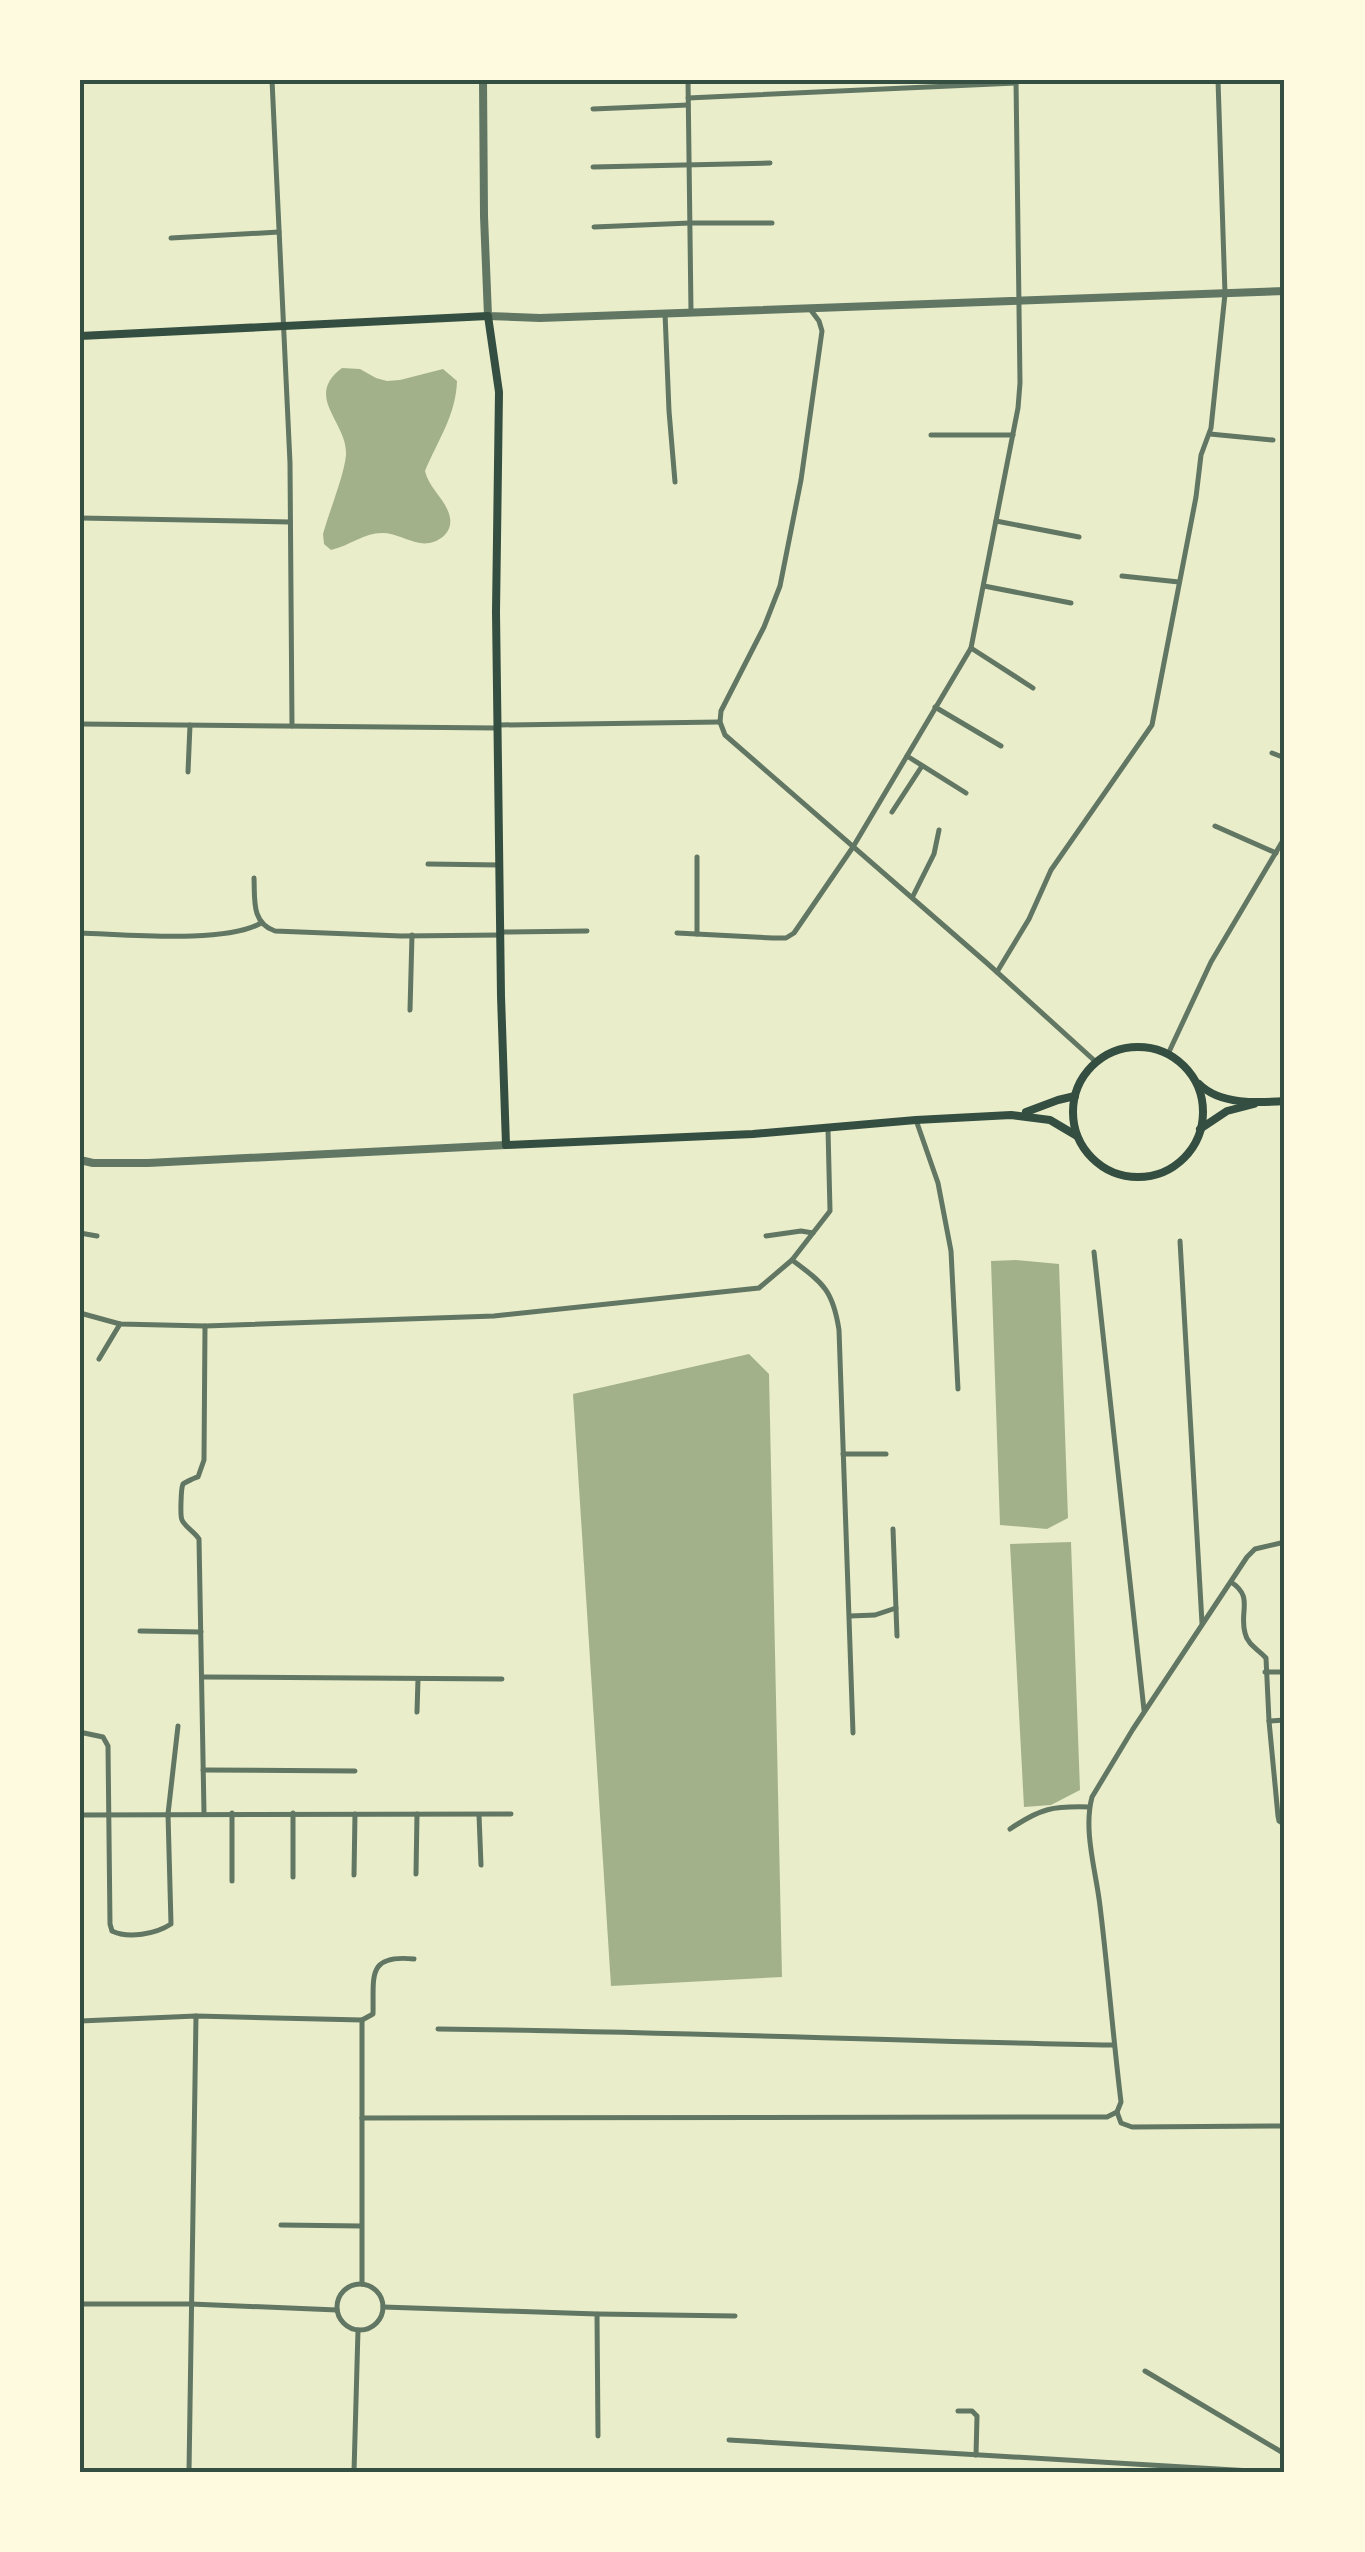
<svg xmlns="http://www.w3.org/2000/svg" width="1365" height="2552" font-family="Inter,sans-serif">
<rect width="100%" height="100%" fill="#e9edc9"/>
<g fill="#a3b18a">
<path d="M 342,368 L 360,369 L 376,378 L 387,381 L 400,380 L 443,369 L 457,381 C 456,415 438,440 425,471 C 429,489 447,500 450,518 C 453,534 435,546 420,543 C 407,541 396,533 382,533 C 364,533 349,546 331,550 L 324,544 L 323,534 C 329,512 344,476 346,455 C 348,422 303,397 342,368 Z"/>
<path d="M 1016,1260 L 1059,1264 L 1068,1518 L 1047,1529 L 1000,1525 L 991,1261 Z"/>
<path d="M 749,1354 L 769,1374 L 782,1977 L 611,1986 L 573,1394 Z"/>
<path d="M 1071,1542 L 1080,1790 L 1051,1805 L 1024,1807 L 1010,1544 Z"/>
</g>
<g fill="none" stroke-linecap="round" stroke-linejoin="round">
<g stroke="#617663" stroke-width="5">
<path d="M 272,80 L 290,463 L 292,726"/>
<path d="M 688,80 L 691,311"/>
<path d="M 688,98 L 1016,83"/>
<path d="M 593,109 L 688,105"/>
<path d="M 593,167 L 770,163"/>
<path d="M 594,227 L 690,223 L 772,223"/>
<path d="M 171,238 L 279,232"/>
<path d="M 810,309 L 819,321 L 822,331 L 801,480 L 780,586 L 764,627 L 721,711 L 720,722 L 725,735 L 988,964 L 1096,1062"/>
<path d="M 665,313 L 669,411 L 675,482"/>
<path d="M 1210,434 L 1273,440"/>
<path d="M 931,435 L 1013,435"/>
<path d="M 80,518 L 290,522"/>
<path d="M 996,521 L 1079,537"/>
<path d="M 1122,576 L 1179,582"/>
<path d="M 984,586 L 1071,603"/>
<path d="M 971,648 L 1033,688"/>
<path d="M 935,707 L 1001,746"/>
<path d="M 80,724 L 497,728"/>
<path d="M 499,725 L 720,722"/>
<path d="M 1272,753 L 1285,758"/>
<path d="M 907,756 L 966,793"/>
<path d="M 188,772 L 190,725"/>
<path d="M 892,812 L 922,766"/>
<path d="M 1215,826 L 1276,853"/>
<path d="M 428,864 L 500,865"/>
<path d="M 254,878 C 255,899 251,923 275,931 L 401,936 L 501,935"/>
<path d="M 913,896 L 934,854 L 939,830"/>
<path d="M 501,932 L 587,931"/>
<path d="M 80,933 C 123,934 226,944 261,923"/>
<path d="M 677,933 L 773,938 L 786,938 L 794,933 L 853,847 L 971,648 L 1018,408 L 1020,383 L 1016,80"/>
<path d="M 697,934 L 697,857"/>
<path d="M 997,972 L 1029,919 L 1051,870 L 1152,725 L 1196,497 L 1201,455 L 1211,428 L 1225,294 L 1218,80"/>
<path d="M 410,1010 L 412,935"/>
<path d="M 1168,1054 L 1211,962 L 1285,837"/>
<path d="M 916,1120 L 938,1183 L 951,1251 L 958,1389"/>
<path d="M 80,1233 L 97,1236"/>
<path d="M 766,1236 L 801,1231 L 813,1233"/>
<path d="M 1180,1241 L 1202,1623"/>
<path d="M 1094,1252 L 1144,1710"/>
<path d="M 792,1260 C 823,1283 833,1290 839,1330 L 853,1733"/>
<path d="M 80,1313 L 120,1324 L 205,1326 L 494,1316 L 759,1288 L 792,1260 L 830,1211 L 828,1129"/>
<path d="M 99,1359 L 120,1324"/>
<path d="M 843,1454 L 886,1454"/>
<path d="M 893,1529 L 897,1636"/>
<path d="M 1231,1582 C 1254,1597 1239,1611 1245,1633 C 1247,1644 1259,1650 1266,1658 L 1269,1721 L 1278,1816 L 1279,1821 L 1285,1825"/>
<path d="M 850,1616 L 875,1615 L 896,1608"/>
<path d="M 140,1631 L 201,1632"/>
<path d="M 1265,1672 L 1285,1672"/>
<path d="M 202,1677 L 502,1679"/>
<path d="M 417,1712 L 418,1679"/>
<path d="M 1269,1721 L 1285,1720"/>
<path d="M 84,1733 L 103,1737 L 108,1746 L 110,1924 L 112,1931 C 128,1939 156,1934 171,1924 L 168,1814 L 178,1726"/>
<path d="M 203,1770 L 355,1771"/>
<path d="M 204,1813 L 199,1539 C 195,1532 185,1527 182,1520 C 180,1516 181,1488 183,1484 C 184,1483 196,1477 198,1477 L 204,1460 L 205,1326"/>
<path d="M 232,1813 L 232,1881"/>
<path d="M 80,1815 L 511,1814"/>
<path d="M 479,1815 L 481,1865"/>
<path d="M 1010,1829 C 1041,1808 1053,1806 1089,1807"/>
<path d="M 416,1874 L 417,1814"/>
<path d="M 354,1875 L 355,1814"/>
<path d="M 293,1877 L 293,1813"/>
<path d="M 362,2020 L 373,2014 C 374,1977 366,1954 414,1959"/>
<path d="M 80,2021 L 196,2016 L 362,2020 L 362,2284"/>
<path d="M 438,2029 C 663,2031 888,2041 1114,2045"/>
<path d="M 1117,2112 L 1121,2102 C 1113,2037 1108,1971 1100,1906 C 1096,1871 1083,1831 1092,1797 L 1133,1729 L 1247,1557 L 1255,1549 L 1285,1542"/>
<path d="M 1117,2112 L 1121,2123 L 1132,2127 L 1285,2126"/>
<path d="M 362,2118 L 1107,2117 L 1117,2112"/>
<path d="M 281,2225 L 361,2226"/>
<circle cx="360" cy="2307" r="23"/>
<path d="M 80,2304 L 191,2304 L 337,2310"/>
<path d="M 383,2307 L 597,2314 L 598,2436"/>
<path d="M 598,2314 L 735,2316"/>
<path d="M 1145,2371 L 1285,2454"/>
<path d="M 958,2411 L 972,2411 L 977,2416 L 976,2455"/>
<path d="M 729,2440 L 1268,2472"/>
<path d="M 189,2472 L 196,2016"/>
<path d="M 354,2472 L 358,2330"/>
</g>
<g stroke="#617663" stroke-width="8">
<path d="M 483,80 L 484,216 L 488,316 L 540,318 L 1285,291"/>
<path d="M 80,1160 L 93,1163 L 148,1163 L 506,1145"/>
</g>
<g stroke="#344e41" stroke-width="8">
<path d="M 80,336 L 488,316 L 499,392 L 496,612 L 501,996 L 506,1145 L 753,1134 L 916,1120 L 1011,1115 L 1050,1120 L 1077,1136"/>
<circle cx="1138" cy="1112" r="65"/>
<path d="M 1199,1084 C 1220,1105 1258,1103 1285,1101"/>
<path d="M 1026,1112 L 1058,1100 L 1075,1096"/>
<path d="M 1200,1129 L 1227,1111 L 1254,1104"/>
</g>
</g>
<rect width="1365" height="2552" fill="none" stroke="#fefae0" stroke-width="165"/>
<rect x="82" y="82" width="1200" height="2388" fill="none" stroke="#344e41" stroke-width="4"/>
</svg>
